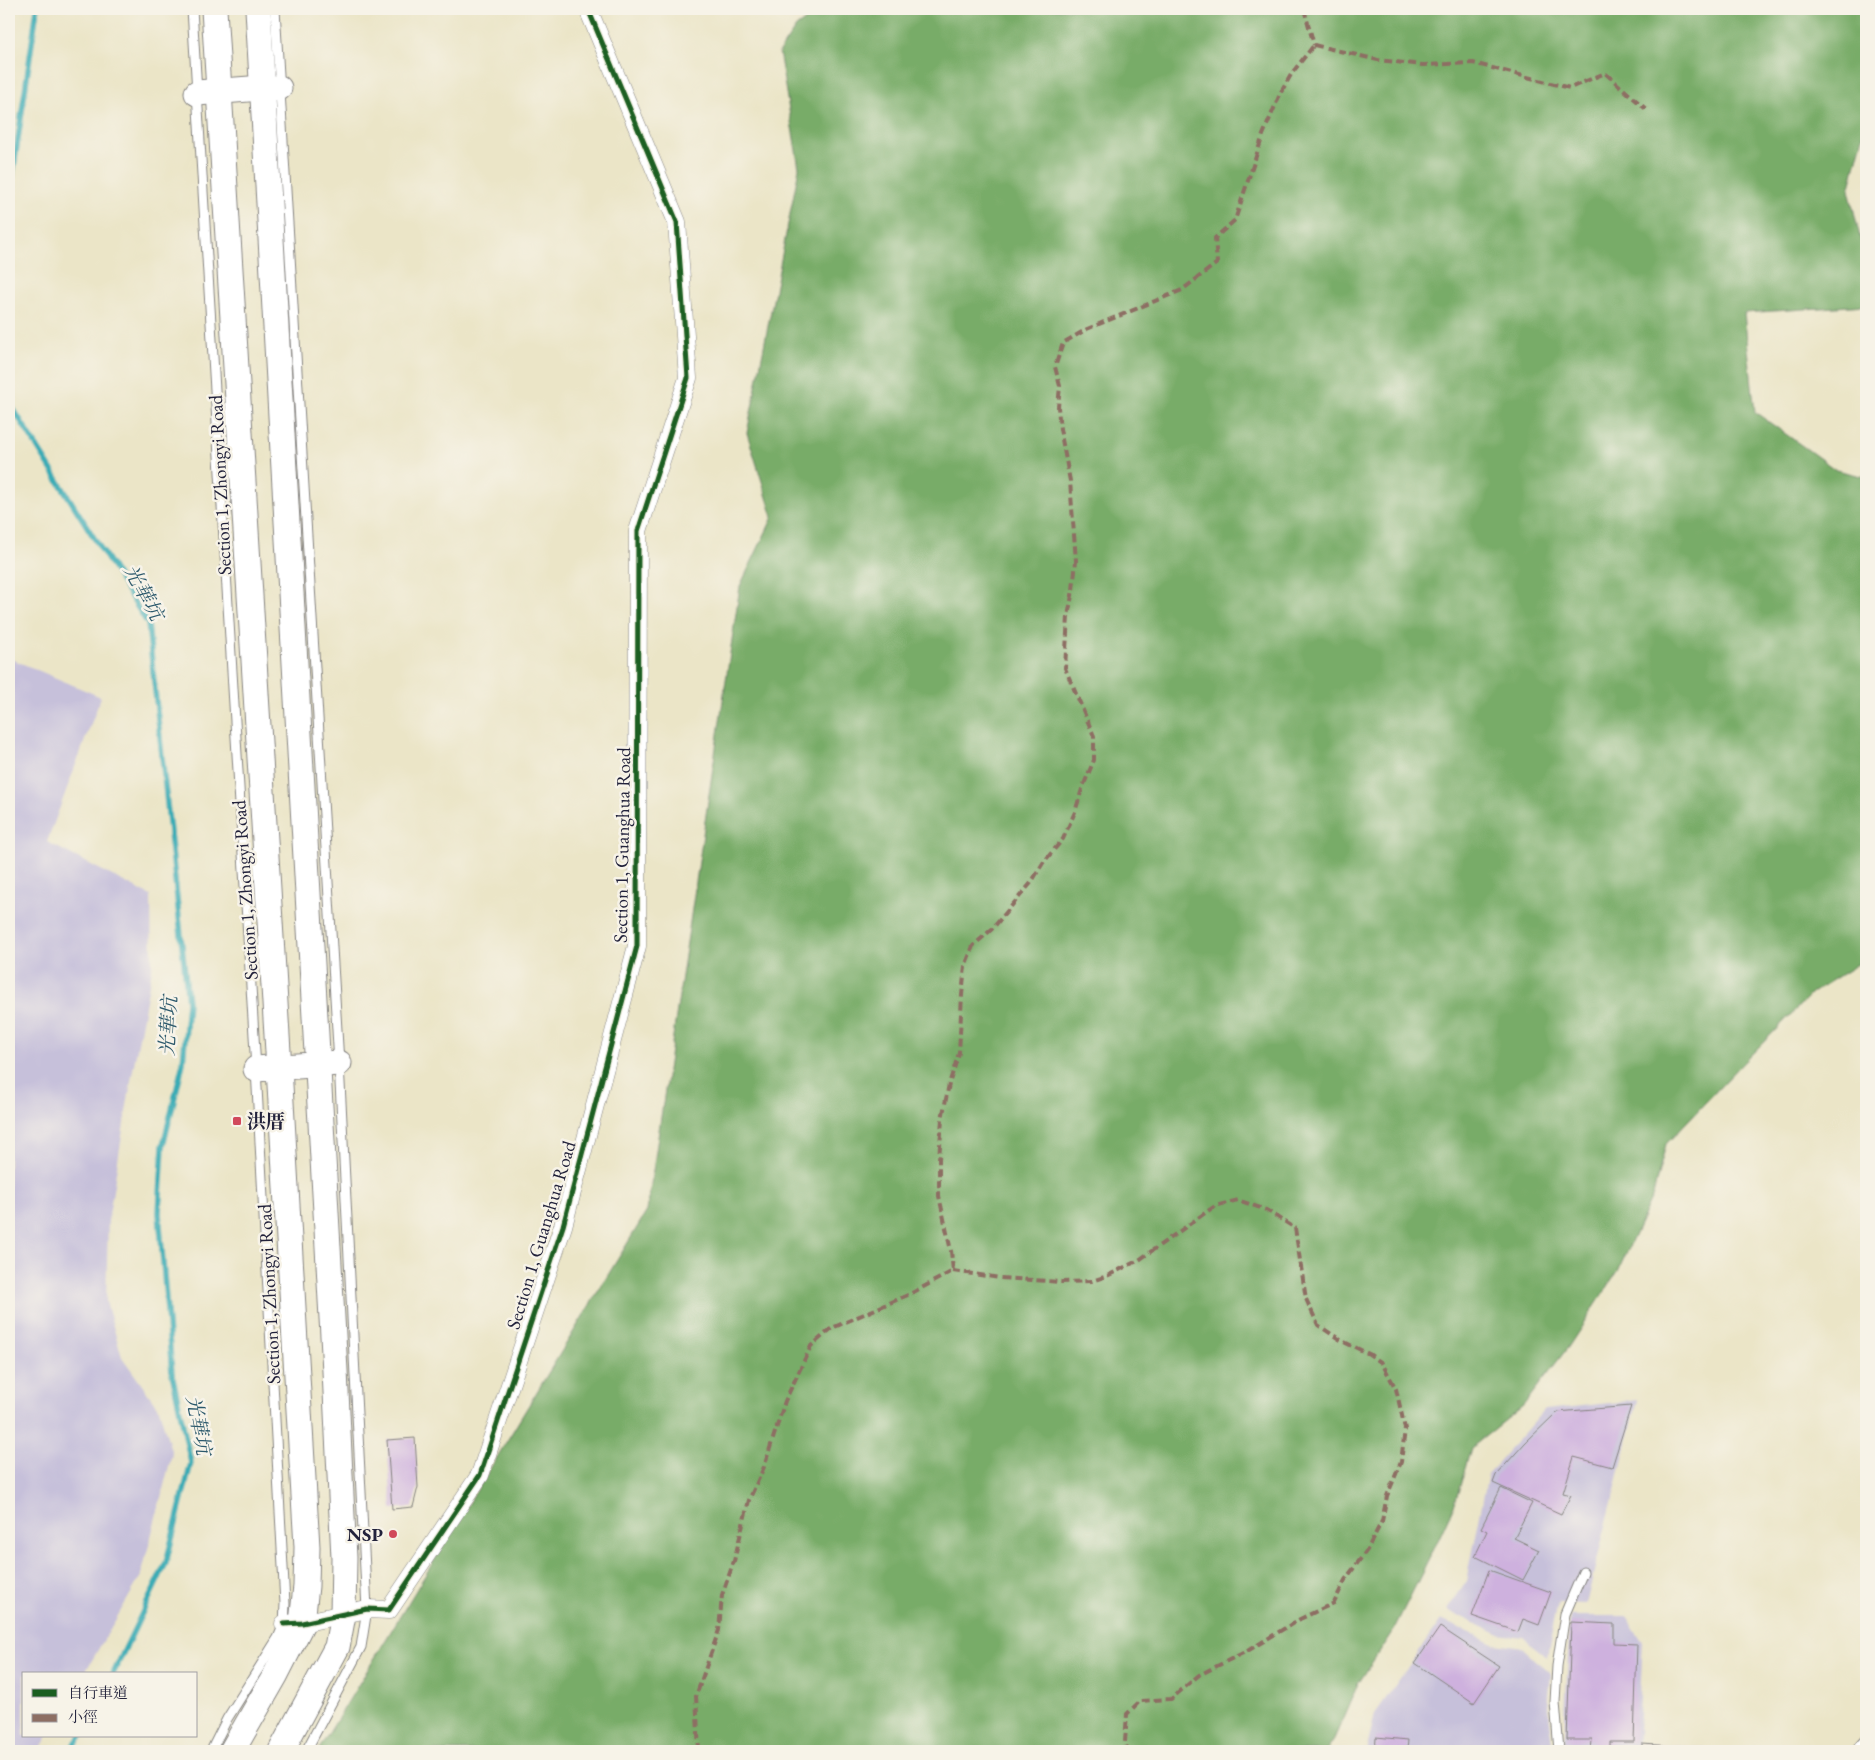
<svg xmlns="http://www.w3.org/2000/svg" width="1875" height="1760" font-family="'EB Garamond','Noto Serif TC',serif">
<rect width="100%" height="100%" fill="#f7f3e8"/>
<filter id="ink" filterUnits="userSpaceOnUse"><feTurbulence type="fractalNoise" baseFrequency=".02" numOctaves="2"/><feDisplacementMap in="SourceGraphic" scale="10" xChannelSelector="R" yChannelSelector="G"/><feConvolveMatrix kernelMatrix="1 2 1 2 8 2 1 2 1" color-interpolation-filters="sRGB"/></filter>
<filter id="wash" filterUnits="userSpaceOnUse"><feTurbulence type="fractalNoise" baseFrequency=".0096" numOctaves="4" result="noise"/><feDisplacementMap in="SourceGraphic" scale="20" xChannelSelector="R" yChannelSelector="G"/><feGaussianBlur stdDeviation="1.12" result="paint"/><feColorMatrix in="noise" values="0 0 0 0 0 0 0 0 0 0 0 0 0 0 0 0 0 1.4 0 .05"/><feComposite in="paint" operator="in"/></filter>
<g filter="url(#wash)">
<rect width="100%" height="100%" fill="#ebe5c7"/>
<g fill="#c6c0da">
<path d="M 9,658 L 101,697 L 47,842 L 151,896 L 152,969 L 132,1075 L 108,1221 L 106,1302 L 122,1357 L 159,1409 L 172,1454 L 141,1576 L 84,1674 L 24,1674 L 24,1736 L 48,1736 L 39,1751 L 9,1751 Z"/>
<path d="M 1638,1400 L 1586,1604 L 1558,1603 L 1547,1657 L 1523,1637 L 1498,1634 L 1447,1610 L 1467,1581 L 1488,1474 L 1544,1410 Z"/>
<path d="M 1570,1616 L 1626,1616 L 1643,1642 L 1637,1751 L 1566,1751 L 1564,1736 Z"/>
<path d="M 1441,1620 L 1496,1644 L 1523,1648 L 1551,1674 L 1548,1706 L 1554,1751 L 1366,1751 L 1375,1714 Z"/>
</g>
<path fill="#78ac68" stroke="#4d6752" d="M 821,9 L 1866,9 L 1866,125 L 1849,190 L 1866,263 L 1866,305 L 1744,313 L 1755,412 L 1836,470 L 1866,477 L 1866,959 L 1812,993 L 1741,1065 L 1666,1144 L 1653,1195 L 1618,1271 L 1569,1346 L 1523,1406 L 1471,1448 L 1455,1503 L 1434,1549 L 1394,1629 L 1358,1684 L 1334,1739 L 1326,1751 L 318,1751 L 647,1211 L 740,586 L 773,517 L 747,433 L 799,168 L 779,52 L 796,27 Z"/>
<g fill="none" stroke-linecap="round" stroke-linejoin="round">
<g stroke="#3bacb5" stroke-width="5.5">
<path d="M 9,200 L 37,9"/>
<path d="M 9,402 L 148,624 L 188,1002 L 183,1063 L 163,1146 L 159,1213 L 172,1373 L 191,1463 L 166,1563 L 113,1674"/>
<path d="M 69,1751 L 81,1736"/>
</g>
</g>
<g id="blocks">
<g fill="#ceb1de">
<path d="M 1631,1406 L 1612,1467 L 1574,1457 L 1563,1493 L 1571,1495 L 1561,1514 L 1493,1483 L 1496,1475 L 1525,1443 L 1557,1412 Z"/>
<path d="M 415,1438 L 418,1487 L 413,1507 L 392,1509 L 387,1440 Z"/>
<path d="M 1501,1488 L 1532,1503 L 1514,1538 L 1539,1550 L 1523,1580 L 1475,1556 L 1487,1531 L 1481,1528 Z"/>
<path d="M 1489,1570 L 1551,1592 L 1539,1625 L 1523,1619 L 1518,1632 L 1472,1616 Z"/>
<path d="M 1571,1622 L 1614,1624 L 1614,1643 L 1637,1644 L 1634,1742 L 1610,1742 L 1610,1751 L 1591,1751 L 1592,1740 L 1567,1740 Z"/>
<path d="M 1440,1627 L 1499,1666 L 1474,1703 L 1415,1663 Z"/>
<path d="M 1376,1737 L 1408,1740 L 1407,1751 L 1375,1751 Z"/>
<path d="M 1642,1744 L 1705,1748 L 1704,1751 L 1642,1751 Z"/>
</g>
</g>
</g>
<g filter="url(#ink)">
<use href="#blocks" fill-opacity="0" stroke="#868481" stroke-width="1"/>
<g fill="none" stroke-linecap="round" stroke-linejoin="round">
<g stroke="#868481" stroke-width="11">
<g id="service">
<path d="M 192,9 L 256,1069 L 285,1604 L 284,1624 L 278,1638 L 227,1719 L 211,1751"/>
<path d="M 275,9 L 339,1063 L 367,1609 L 361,1647 L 306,1751"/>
<path d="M 1559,1751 L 1555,1702 L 1557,1666 L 1565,1614 L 1583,1572"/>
<path d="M 1856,1751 L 1866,1740"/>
</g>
</g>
<g stroke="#868481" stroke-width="19">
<path id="minor" d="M 284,1624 L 302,1623 L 367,1609 L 389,1610 L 480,1475 L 563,1226 L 637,946 L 638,531 L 688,378 L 677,222 L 588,9"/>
</g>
<g stroke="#868481" stroke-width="27">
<g id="secondary">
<path d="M 214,9 L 279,1068 L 307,1547 L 306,1586 L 302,1623 L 275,1676 L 232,1751"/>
<path d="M 258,9 L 335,1371 L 344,1558 L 343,1615 L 337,1647 L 281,1751"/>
<path d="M 197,93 L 263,88 L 279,88"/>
<path d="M 256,1069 L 339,1063"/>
</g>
</g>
<use href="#service" stroke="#fff" stroke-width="9"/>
<use href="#minor" stroke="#fff" stroke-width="18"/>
<use href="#secondary" stroke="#fff" stroke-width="25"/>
<g stroke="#8d6e63" stroke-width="4" stroke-dasharray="8 4" stroke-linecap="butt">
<path d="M 1304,9 L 1314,45"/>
<path d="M 1314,45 L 1378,60 L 1423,65 L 1473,63 L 1570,88 L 1605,73 L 1646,109"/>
<path d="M 953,1271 L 1000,1278 L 1062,1282 L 1092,1281 L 1107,1276 L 1139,1260 L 1215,1206 L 1238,1200 L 1266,1210 L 1295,1228 L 1306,1299 L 1318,1325 L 1342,1341 L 1369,1354 L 1382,1363 L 1396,1389 L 1405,1429 L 1401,1462 L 1387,1496 L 1382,1521 L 1367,1550 L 1345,1580 L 1334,1603 L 1300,1619 L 1249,1650 L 1199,1675 L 1171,1699 L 1140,1701 L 1127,1714 L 1125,1742 L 1128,1751"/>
<path d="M 699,1751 L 696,1696 L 719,1630 L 722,1595 L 734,1561 L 749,1500 L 764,1467 L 785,1401 L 811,1346 L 832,1328 L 910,1294 L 953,1271 L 951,1251 L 939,1196 L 939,1159 L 942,1119 L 949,1084 L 959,1053 L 962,995 L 965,966 L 973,946 L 992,929 L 1031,883 L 1043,863 L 1063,839 L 1075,812 L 1082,789 L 1094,760 L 1094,736 L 1065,668 L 1068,616 L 1073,590 L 1076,561 L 1070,481 L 1060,429 L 1058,407 L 1060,386 L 1055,367 L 1063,343 L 1087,329 L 1182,290 L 1217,263 L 1215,238 L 1235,220 L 1263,135 L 1280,94 L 1292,73 L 1314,45"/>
</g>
<g stroke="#f7f3e8" stroke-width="8">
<path id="cycleway" d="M 284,1624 L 302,1623 L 367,1609 L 389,1610 L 480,1475 L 563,1226 L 637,946 L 638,531 L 688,378 L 677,222 L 588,9"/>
</g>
<use href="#cycleway" stroke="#1b5e20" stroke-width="5"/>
</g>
</g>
<g fill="#d1495b" stroke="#f7f3e8" stroke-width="2">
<rect x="232" y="1116" width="10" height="10" rx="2.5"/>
<circle cx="393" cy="1534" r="5"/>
</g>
<g text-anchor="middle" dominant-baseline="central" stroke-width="5" stroke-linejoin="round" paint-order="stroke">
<g font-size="19" fill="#22223b" stroke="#f7f3e8">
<text transform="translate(220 485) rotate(-93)">Section 1, Zhongyi Road</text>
<text transform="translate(622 845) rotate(-89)">Section 1, Guanghua Road</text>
<text transform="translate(245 890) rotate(-94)">Section 1, Zhongyi Road</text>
<text transform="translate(541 1235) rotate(-73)">Section 1, Guanghua Road</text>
<text transform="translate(269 1294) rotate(-93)">Section 1, Zhongyi Road</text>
</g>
<g font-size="19" font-weight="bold" fill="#22223b" stroke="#f7f3e8" text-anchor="start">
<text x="247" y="1121">洪厝</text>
<text x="383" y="1534" text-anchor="end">NSP</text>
</g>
<g font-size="20" font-style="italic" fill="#2c596c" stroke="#f7f3e8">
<text transform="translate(144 592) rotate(61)">光華坑</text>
<text transform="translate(168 1026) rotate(-87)">光華坑</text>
<text transform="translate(199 1425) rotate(79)">光華坑</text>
</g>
</g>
<rect width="1875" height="1760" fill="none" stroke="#f7f3e8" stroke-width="30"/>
<rect x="22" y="1672" width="175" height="65" fill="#f7f3e8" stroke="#a29fa3"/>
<rect x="32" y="1689" width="25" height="8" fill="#1b5e20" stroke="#a29fa3"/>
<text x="68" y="1698" font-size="15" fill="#22223b">自行車道</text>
<rect x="32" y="1714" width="25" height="8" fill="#8d6e63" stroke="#a29fa3"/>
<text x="68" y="1722" font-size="15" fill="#22223b">小徑</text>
</svg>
